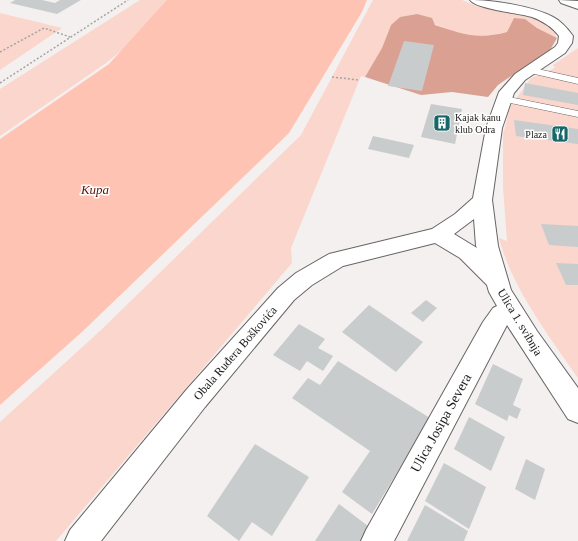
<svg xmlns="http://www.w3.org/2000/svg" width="578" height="541" font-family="'Times New Roman',serif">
<rect width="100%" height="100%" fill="#f4f0ef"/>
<g fill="#fad6cd">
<path d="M 140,0 L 183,0 L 106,63 L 0,136 L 0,89 Z"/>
<path d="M 373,0 L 462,0 C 473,5 485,9 498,11 C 518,15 549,16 557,38 L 537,28 L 525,19 L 512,24 L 507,32 C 473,41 446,32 417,14 L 400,17 L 391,25 L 382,48 L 365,77 L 361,76 L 291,248 L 292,263 L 56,541 L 0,541 L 0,422 L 101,330 L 301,135 Z"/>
<path d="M 0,13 L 62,28 L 0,70 Z"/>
<path d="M 578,48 L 578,378 C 549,336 512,288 499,238 L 507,241 L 503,187 L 503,135 L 510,107 L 531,78 L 555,68 L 553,65 Z"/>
</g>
<path fill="#daa091" d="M 417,14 L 432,18 L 435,25 C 462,34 478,40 507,32 L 514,18 L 525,19 L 537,28 L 557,38 L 549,52 L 514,74 L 498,85 L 488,97 L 452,92 L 421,95 L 365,77 L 382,48 L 391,25 L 400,17 Z"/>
<path fill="#ffc3b3" d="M 167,0 L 367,0 L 362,12 L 289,133 L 83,331 L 0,405 L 0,139 L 109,64 Z"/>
<g fill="#c8cccc">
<path d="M 15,0 L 42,0 L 55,3 L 60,0 L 81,0 L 57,14 L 10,3 Z"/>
<path d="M 404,41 L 434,45 L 422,91 L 388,86 Z"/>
<path d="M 525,83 L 578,93 L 578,105 L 523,95 Z"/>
<path d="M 431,104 L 462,109 L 455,144 L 421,137 Z"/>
<path d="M 514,120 L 578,129 L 578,144 L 516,136 Z"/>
<path d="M 373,136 L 414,145 L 409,158 L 368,149 Z"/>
<path d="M 541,224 L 578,226 L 578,247 L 549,245 Z"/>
<path d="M 556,263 L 578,264 L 578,285 L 566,285 Z"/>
<path d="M 426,300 L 437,308 L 423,322 L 411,313 Z"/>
<path d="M 369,305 L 423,342 L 396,372 L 342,332 Z"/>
<path d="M 299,324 L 325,339 L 318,348 L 333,356 L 323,371 L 307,361 L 300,371 L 273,355 Z"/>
<path d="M 338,361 L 430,418 L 372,514 L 342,492 L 370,451 L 292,398 L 308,378 L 320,385 Z"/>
<path d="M 493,364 L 523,379 L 513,405 L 521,409 L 517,419 L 509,415 L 507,421 L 475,404 Z"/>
<path d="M 469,417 L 505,437 L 491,471 L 454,449 Z"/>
<path d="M 255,444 L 309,477 L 272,536 L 252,522 L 239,541 L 207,516 Z"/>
<path d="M 526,459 L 545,469 L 535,500 L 515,489 Z"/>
<path d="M 444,463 L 486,487 L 469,529 L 425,501 Z"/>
<path d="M 339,504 L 372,529 L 365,541 L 315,541 Z"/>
<path d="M 425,505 L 468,531 L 464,541 L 407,541 Z"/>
</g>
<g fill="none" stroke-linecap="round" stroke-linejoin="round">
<g stroke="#686564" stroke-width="1">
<g id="lane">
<path d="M 529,67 L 578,78 L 578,84 L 526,72 L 525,70 L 526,68 Z"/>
<path d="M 504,96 L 578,111 L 578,117 L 501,101 L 499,99 L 501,97 Z"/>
</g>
</g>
<g stroke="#686564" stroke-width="2">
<g id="street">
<path d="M 470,0 C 492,0 533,6 553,17 C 561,21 567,28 573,36 L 572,43 L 565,53 L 525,80 L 514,93 L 502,128 L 492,200 L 498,246 L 511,290 L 537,331 L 578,388 L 578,423 L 568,419 L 507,325 L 394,541 L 361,541 L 366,530 L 483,322 L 493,308 L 497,306 L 489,292 L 487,285 L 460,258 L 435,243 L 343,266 L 312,285 L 294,300 L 205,407 L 101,541 L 65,541 L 70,530 L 187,389 L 278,288 L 296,273 L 329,254 L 432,229 L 455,214 L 473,198 L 486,128 L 499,92 L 515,74 L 555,47 L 558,43 L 559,36 C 552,27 543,21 532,17 C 519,13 476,9 470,0 ZM 474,219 L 476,246 L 477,248 L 454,234 Z"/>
<path d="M 559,0 L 578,1 L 578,9 L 561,3 Z"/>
</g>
</g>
<g stroke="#a6a3a2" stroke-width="1.5" stroke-dasharray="2 2" stroke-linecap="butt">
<path d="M 0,52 L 44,28 L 70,37"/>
<path d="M 332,77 L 359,80"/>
<path d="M 0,83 L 128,0"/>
</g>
<use href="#lane" fill="#fff" fill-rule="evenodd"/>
<use href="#street" fill="#fff" fill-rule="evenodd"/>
</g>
<defs>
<g id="building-square" transform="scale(0.9)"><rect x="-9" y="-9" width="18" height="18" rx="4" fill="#176669" stroke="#fffefe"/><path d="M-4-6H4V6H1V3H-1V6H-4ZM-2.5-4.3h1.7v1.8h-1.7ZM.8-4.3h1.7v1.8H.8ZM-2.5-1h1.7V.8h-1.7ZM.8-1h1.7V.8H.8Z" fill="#fff"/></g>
<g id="restaurant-square" transform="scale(0.9)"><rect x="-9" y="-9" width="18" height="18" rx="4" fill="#176669" stroke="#fffefe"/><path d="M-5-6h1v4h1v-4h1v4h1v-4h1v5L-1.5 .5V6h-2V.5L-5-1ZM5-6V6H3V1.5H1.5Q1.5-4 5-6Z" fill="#fff"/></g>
</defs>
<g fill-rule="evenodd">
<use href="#building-square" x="442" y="123"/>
<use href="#restaurant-square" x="560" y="134"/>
</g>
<g text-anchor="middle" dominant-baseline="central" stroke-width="3" stroke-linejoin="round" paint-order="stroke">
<g font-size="10" fill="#1d1c1b" stroke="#fffefe" text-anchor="start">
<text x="455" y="117">Kajak kanu<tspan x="455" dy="12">klub Odra</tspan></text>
<text x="547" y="134" text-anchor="end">Plaza</text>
</g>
<g font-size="12" fill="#1d1c1b" stroke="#fffefe">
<text transform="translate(520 322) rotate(59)">Ulica 1. svibnja</text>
<text transform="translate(235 353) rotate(-49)">Obala Ruđera Boškovića</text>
</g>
<g font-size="13" font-style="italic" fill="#591404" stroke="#fffefe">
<text x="95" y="189">Kupa</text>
</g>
<g font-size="14" fill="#1d1c1b" stroke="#fffefe">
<text transform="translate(441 423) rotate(-61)">Ulica Josipa Severa</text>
</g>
</g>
</svg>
